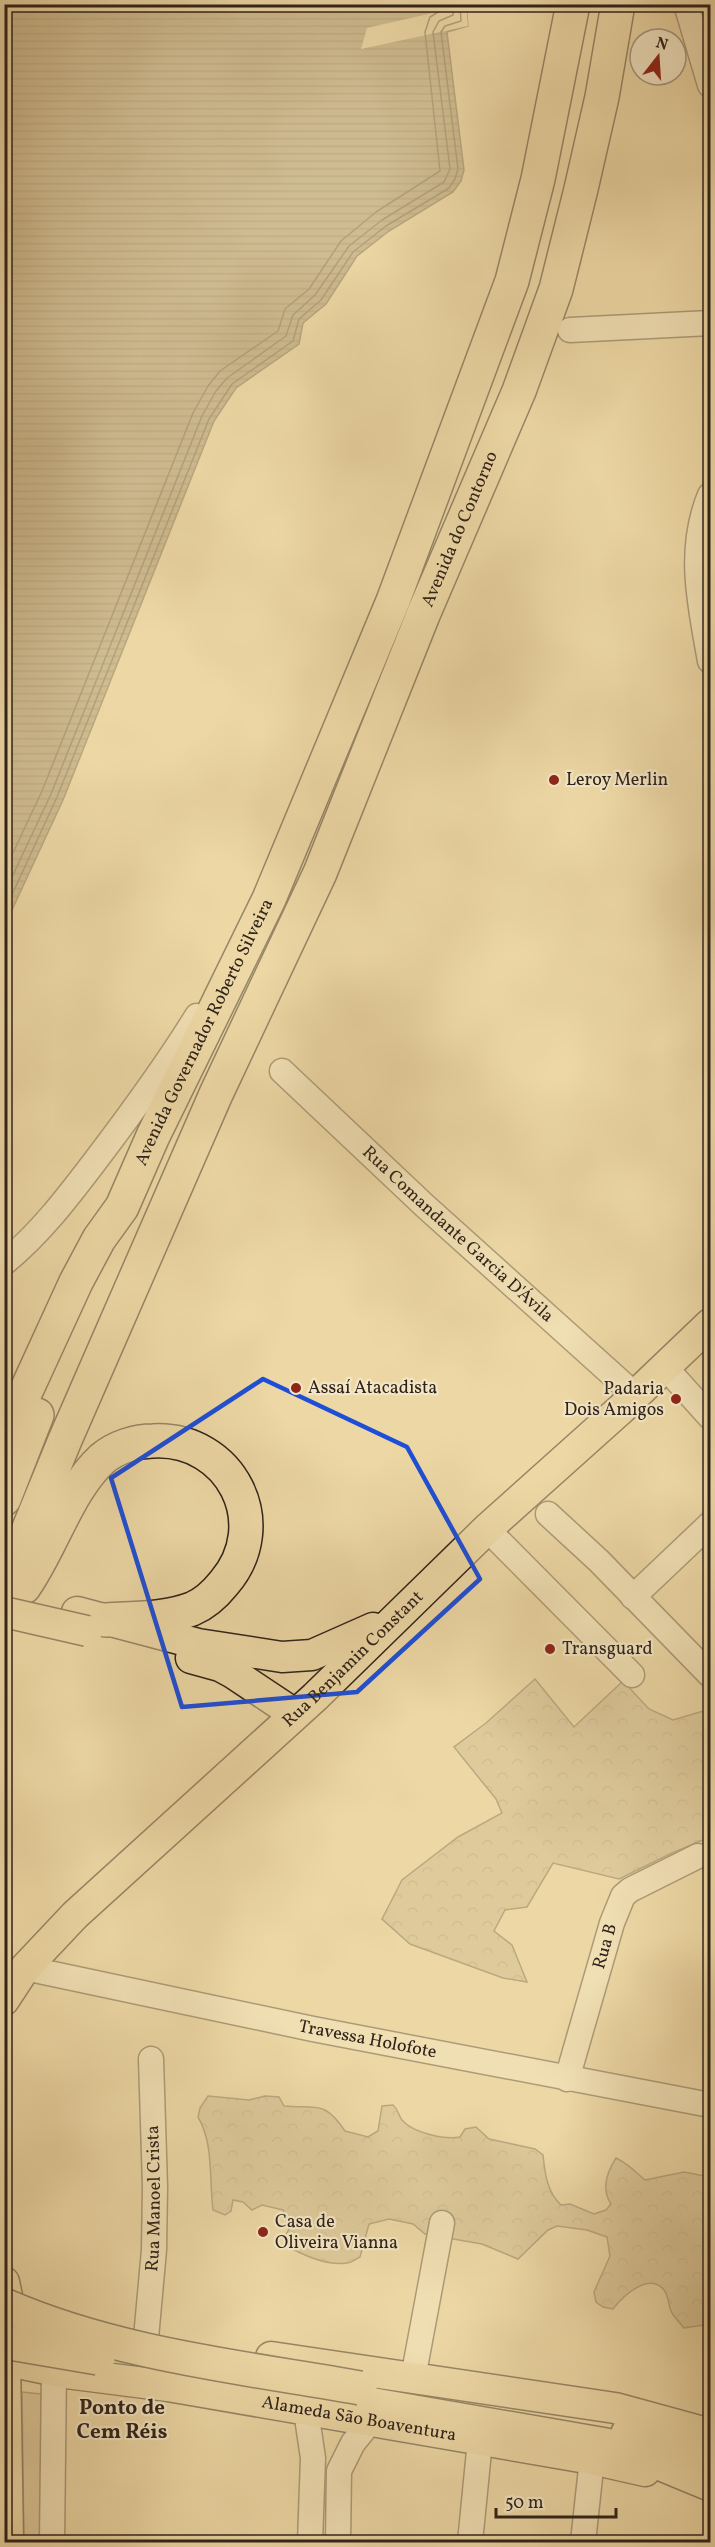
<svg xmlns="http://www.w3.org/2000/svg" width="715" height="2547" font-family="Vollkorn,serif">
<defs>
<pattern id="forest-crowns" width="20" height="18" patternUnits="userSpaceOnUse" patternTransform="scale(1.5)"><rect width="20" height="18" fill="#cdb98e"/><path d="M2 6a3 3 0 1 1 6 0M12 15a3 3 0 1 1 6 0" fill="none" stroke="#b09f7a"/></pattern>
<pattern id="water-rules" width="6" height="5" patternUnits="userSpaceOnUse" patternTransform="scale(1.5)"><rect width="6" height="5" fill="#ac9a76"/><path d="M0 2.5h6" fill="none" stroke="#8c7d60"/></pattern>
</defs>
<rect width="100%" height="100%" fill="#edd8a5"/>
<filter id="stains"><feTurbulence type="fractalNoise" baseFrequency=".00333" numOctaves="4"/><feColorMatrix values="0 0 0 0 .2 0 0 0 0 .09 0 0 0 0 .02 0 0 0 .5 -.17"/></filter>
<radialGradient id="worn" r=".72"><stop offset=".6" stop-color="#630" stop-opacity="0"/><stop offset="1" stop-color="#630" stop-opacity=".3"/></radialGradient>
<g fill="url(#forest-crowns)" stroke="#7e6e54" stroke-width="1.5">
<path d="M 535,1679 L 574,1727 L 623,1681 L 649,1709 L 673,1720 L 710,1709 L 710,1837 L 672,1853 L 619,1879 L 553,1863 L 527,1907 L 505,1910 L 494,1931 L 512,1945 L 527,1982 L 503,1978 L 410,1944 L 382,1919 L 402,1880 L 458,1837 L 502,1813 L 496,1799 L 454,1747 L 486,1723 Z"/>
<path d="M 208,2096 L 249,2100 L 265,2096 L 279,2097 L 284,2106 C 318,2109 324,2100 345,2131 L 368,2137 L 378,2131 L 382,2106 L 393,2105 C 399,2110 398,2115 402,2120 C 413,2133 445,2140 460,2137 L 465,2129 L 476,2127 L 489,2139 L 535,2149 L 543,2155 C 545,2174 547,2192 561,2205 L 570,2204 L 594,2214 L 606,2210 L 611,2204 C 601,2189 607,2172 616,2158 C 630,2165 634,2171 645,2180 L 684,2172 L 710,2177 L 710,2324 L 684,2328 C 680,2323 675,2318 672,2313 C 668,2306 669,2296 664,2290 C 649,2271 622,2297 613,2309 L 603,2307 L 596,2302 L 594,2292 L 610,2256 L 607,2237 L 587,2230 L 557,2226 L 548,2230 L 518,2259 L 482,2244 L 425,2234 L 413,2224 L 389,2219 L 369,2224 L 360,2257 C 356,2259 351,2263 347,2263 C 328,2266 303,2255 287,2246 L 286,2235 L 291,2225 L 283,2210 L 262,2205 L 252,2210 L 243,2202 L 233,2200 L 231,2211 L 225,2215 L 213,2210 C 209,2180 214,2144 198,2117 L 200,2108 Z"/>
</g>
<path fill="#cdb98e" stroke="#7e6e54" stroke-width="1.5" d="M 22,2392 L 41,2394 L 41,2542 L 24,2542 Z"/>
<path fill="url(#water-rules)" stroke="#7a6a52" stroke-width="1.5" d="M 5,5 L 466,5 L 468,26 L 447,32 L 464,170 L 461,181 L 453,192 L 389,231 L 357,256 L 326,304 L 303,323 L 299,344 L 236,388 L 214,421 L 63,800 L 5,925 Z"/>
<path fill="#edd8a5" d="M 456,5 L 466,5 L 468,26 L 361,49 L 367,28 L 446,10 L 446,7 Z"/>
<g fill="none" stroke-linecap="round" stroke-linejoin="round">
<g stroke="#6e5e48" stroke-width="1.5">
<path d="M 4,872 L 42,791 L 193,413 L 208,386 L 220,371 L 278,331 L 285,309 L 309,289 L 341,241 L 376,212 L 440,171 L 425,32 L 430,17 L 443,9 L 444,4"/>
<path d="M 4,894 L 51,794 L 202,416 L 216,391 L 227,378 L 286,336 L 293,315 L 315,295 L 349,246 L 382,220 L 444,182 L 450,169 L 433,32 L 439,21 L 453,15 L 453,4"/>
<path d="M 4,912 L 57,797 L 209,419 L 232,384 L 293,341 L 299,319 L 321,300 L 353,252 L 386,226 L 449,188 L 455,179 L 458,169 L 441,32 L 445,26 L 461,21 L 460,4"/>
</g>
<g stroke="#5e503e" stroke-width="27">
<g id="minor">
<path d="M 686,4 L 710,85"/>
<path d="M 570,330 L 710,323"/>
<path d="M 710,495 C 687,550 700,605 710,661"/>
<path id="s1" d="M 282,1071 L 425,1206 L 635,1395"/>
<path d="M 4,1263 C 42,1232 70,1194 99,1156 C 133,1111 167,1065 197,1016"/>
<path d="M 665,1367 L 710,1417"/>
<path d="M 548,1514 L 599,1561 L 710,1675"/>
<path d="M 487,1529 L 632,1675"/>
<path d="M 633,1597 L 710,1524"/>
<path id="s2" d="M 25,1968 L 313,2029 L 710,2105"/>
<path id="s3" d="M 567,2079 L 612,1923 L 623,1896 L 630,1890 L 698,1856"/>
<path id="s4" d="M 146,2338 L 154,2250 L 155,2187 L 151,2059"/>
<path d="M 413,2378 L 442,2223"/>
<path d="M 306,2411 L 313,2458 L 310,2542"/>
<path d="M 52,2542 L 54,2371"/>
<path d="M 338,2542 L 339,2471 L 353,2443 L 370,2422"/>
<path d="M 470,2542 L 480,2441"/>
<path d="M 583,2542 L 592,2459"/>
</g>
</g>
<g stroke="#2f221b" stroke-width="33">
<g id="major">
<path d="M 77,1612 L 198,1644 L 282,1657 L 312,1655 L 373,1628"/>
<path d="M 191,1658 L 220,1666 L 233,1673 L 284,1707 L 293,1716"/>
<path id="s5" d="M 4,2000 L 25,1968 L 75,1915 L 315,1697 L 487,1529 L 621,1409 L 710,1324"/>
<path d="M 4,2282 L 9,2306 L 5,2360 L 8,2542"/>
<path d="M 271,2357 L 615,2408 L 710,2434"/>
<path id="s6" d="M 4,2360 L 66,2373 L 168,2386 L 592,2459 L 645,2471"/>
</g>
</g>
<g stroke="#2f221b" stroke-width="36">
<g id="highway">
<path id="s7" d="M 4,1439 L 76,1282 L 99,1239 L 122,1207 L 153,1136 L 269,899 L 393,601 L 512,281 L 538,179 L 573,4"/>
<path d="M 4,1499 L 37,1415"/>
<path d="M 24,1587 C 51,1549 68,1490 102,1459 C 116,1447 136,1441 153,1441 C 231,1437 275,1524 224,1583 C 216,1593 204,1604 192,1609 C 165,1619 135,1618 106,1620"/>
<path id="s8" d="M 4,1589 L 65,1440 L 216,1094 L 320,873 L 423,615 L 519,391 L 556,289 L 581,189 L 602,97 L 618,4"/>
<path d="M 357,2402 L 606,2445 L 630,2451 L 710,2484"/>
<path d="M 628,2433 L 710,2452"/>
</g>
</g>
<use href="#minor" stroke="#f3e6c4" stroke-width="24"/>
<use href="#major" stroke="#edd8a5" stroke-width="30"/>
<use href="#highway" stroke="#edd8a5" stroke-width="33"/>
<g stroke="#2f221b" stroke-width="33" stroke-linecap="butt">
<path id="major-bridge" d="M 4,1612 L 87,1631"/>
</g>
<g stroke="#2f221b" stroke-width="36" stroke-linecap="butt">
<g id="highway-bridge">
<path d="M 4,2305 C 116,2354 241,2367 360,2388"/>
<path d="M 4,2342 L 98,2358"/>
</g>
</g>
<use href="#major-bridge" stroke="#edd8a5" stroke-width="30"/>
<use href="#highway-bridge" stroke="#edd8a5" stroke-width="33"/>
</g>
<path d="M0 0H715V2547H0ZM 263,1379 L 407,1447 L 480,1579 L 357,1692 L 182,1707 L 111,1478 Z" fill="#edd8a5" fill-opacity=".55" fill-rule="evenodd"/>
<path fill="none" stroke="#1d4ed8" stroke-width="4.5" stroke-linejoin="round" d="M 263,1379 L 407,1447 L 480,1579 L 357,1692 L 182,1707 L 111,1478 Z"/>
<g fill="#8f2418" stroke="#f3e6c4" stroke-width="2">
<circle cx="554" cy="780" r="6"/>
<circle cx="296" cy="1388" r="6"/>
<circle cx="676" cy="1399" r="6"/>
<circle cx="550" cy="1649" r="6"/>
<circle cx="263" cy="2232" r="6"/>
</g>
<g text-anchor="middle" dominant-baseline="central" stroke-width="4.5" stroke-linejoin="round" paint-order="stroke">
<g font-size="18" fill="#2f221b" stroke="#f3e6c4">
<text stroke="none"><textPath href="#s8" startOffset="1154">Avenida do Contorno</textPath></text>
<text stroke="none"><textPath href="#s7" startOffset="454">Avenida Governador Roberto Silveira</textPath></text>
<text stroke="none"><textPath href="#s1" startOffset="240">Rua Comandante Garcia D'Ávila</textPath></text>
<text stroke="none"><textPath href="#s5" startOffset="489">Rua Benjamin Constant</textPath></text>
<text stroke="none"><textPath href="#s3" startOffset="138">Rua B</textPath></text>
<text stroke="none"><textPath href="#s2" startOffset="350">Travessa Holofote</textPath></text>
<text stroke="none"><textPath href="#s4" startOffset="140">Rua Manoel Crista</textPath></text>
<text stroke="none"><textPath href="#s6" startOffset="360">Alameda São Boaventura</textPath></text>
</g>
<g font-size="18" fill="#2f221b" stroke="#f3e6c4" text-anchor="start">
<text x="566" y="780">Leroy Merlin</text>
<text x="308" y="1388">Assaí Atacadista</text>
<text x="664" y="1389" text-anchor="end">Padaria<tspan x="664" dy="21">Dois Amigos</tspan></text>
<text x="562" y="1649">Transguard</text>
<text x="275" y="2222">Casa de<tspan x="275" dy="21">Oliveira Vianna</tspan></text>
</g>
<g font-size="21" font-weight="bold" fill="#2f221b" stroke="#f3e6c4">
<text x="122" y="2408">Ponto de<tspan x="122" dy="24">Cem Réis</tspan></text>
</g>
</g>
<rect width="715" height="2547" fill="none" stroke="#edd8a5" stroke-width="24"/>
<rect x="6" y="6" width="703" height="2535" fill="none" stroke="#2f221b" stroke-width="3"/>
<rect x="12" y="12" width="691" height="2523" fill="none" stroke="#2f221b" stroke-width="1.5"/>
<g transform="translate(658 57) rotate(17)"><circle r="28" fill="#f3e6c4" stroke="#a59880" stroke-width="1.5"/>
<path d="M0-4.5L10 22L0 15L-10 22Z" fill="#8f2418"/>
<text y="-9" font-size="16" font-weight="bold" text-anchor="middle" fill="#2f221b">N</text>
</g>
<path d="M496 2508v9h120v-9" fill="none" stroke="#2f221b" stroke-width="3"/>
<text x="505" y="2508" font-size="18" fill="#2f221b" stroke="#f3e6c4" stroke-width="4.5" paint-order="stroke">50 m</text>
<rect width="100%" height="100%" filter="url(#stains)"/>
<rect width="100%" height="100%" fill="url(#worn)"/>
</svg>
